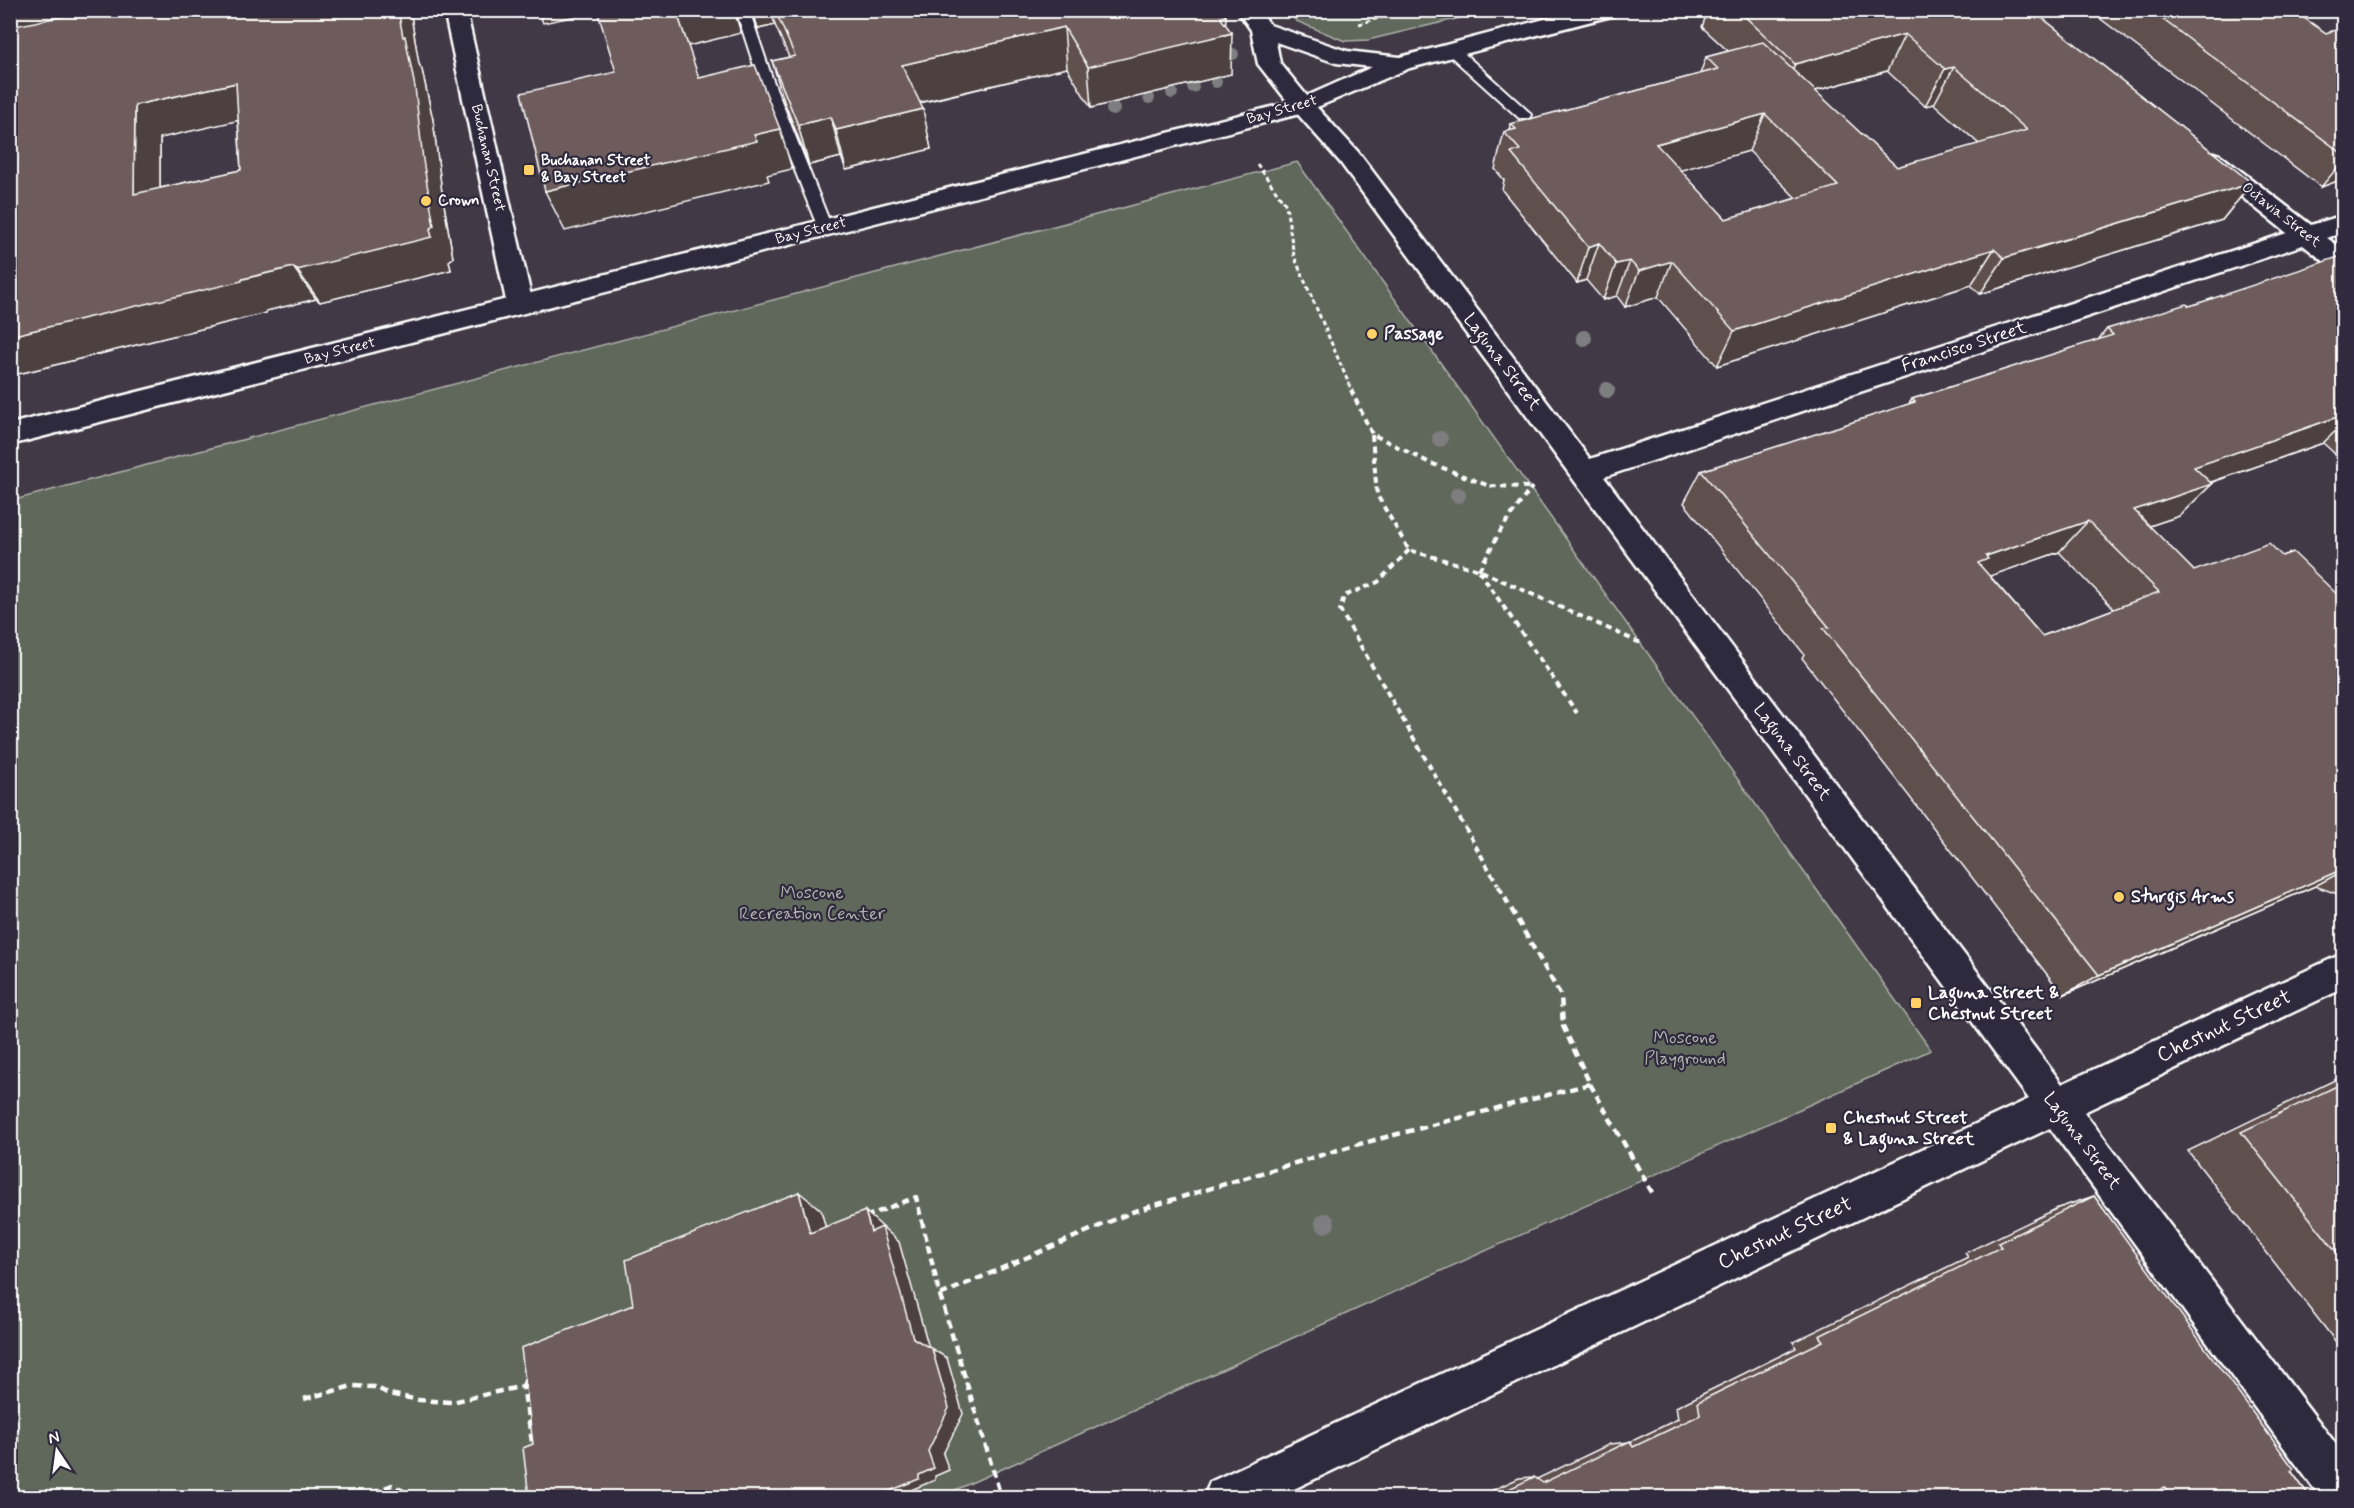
<svg xmlns="http://www.w3.org/2000/svg" width="2354" height="1508" font-family="Mynerve,sans-serif">
<rect width="100%" height="100%" fill="#423946"/>
<filter id="ink" filterUnits="userSpaceOnUse"><feTurbulence type="fractalNoise" baseFrequency=".0167" numOctaves="2"/><feDisplacementMap in="SourceGraphic" scale="12" xChannelSelector="R" yChannelSelector="G"/><feConvolveMatrix kernelMatrix="1 2 1 2 8 2 1 2 1" color-interpolation-filters="sRGB"/></filter>
<g filter="url(#ink)">
<g fill="#60685b" stroke="#b0b4ad" stroke-width="1.5">
<path d="M 1288,11 L 1489,11 L 1368,40 L 1345,41 L 1296,21 Z"/>
<path d="M 1297,162 L 1931,1050 L 940,1497 L 11,1497 L 10,501 Z"/>
</g>
<g fill="none" stroke-linecap="round" stroke-linejoin="round">
<g stroke="#fff" stroke-width="4">
<g id="service">
<path d="M 736,10 L 749,10 L 772,78 L 832,228 L 830,231 L 820,231 L 818,228 L 758,78 Z"/>
<path d="M 1451,45 L 1456,46 L 1529,112 L 1531,115 L 1529,118 L 1519,118 L 1446,52 L 1444,49 L 1446,46 Z"/>
</g>
</g>
<g stroke="#fff" stroke-width="5">
<g id="minor">
<path d="M 444,10 L 466,10 L 533,305 L 529,311 L 520,314 L 511,311 L 507,305 Z"/>
<path d="M 1303,99 L 1311,101 L 1358,152 L 1590,459 L 2287,233 L 2202,165 L 2199,160 L 2202,155 L 2211,152 L 2220,155 L 2311,225 L 2344,215 L 2344,232 L 2327,238 L 2344,250 L 2344,273 L 2335,270 L 2303,245 L 1604,477 L 2062,1084 L 2344,953 L 2344,988 L 2084,1112 L 2344,1455 L 2344,1498 L 2321,1498 L 2050,1128 L 1275,1498 L 1204,1498 L 1210,1482 L 2029,1099 L 1340,162 L 1295,111 L 1291,106 L 1295,101 Z"/>
</g>
</g>
<g stroke="#fff" stroke-width="5">
<path id="tertiary" d="M 1303,99 L 1311,101 L 1315,106 L 1311,111 L 10,445 L 10,424 Z"/>
</g>
<g stroke="#fff" stroke-width="5">
<path id="secondary" d="M 1237,10 L 1259,10 L 1270,25 L 1347,51 L 1400,57 L 1579,10 L 1618,10 L 1615,15 L 1410,68 L 1303,113 L 1295,111 L 1258,64 L 1251,30 ZM 1276,42 L 1336,63 L 1372,67 L 1307,96 L 1280,63 Z"/>
</g>
<g stroke="#fff" stroke-width="3" stroke-dasharray="4.5 3" stroke-linecap="butt">
<path d="M 1359,24 L 1404,10"/>
<path d="M 1257,164 L 1286,205 L 1294,256 L 1352,391"/>
</g>
<g stroke="#fff" stroke-width="4" stroke-dasharray="6 4.5" stroke-linecap="butt">
<path d="M 1351,390 L 1372,434 L 1428,462 L 1489,486 L 1532,487"/>
<path d="M 1372,435 L 1377,495 L 1409,550 L 1479,570 L 1638,642 L 1644,642"/>
<path d="M 1409,550 L 1378,582 L 1344,596 L 1340,610 L 1498,885"/>
<path d="M 1479,570 L 1502,528 L 1532,487"/>
<path d="M 1479,571 L 1577,713"/>
</g>
<g stroke="#fff" stroke-width="4.5" stroke-dasharray="8 5" stroke-linecap="butt">
<path d="M 1590,1084 L 1653,1194"/>
<path d="M 865,1217 L 916,1197 L 940,1295 L 1132,1212 L 1348,1147 L 1590,1084 L 1563,1026 L 1561,996 L 1497,884"/>
<path d="M 940,1295 L 999,1490"/>
<path d="M 523,1386 L 526,1379"/>
<path d="M 304,1399 L 352,1386 L 375,1387 L 389,1394 L 419,1400 L 452,1402 L 523,1386 L 533,1448"/>
<path d="M 10,1433 L 17,1430 L 16,1498"/>
<path d="M 361,1498 L 392,1485 L 417,1498"/>
</g>
<use href="#service" fill="#2f2a3d" fill-rule="evenodd"/>
<use href="#minor" fill="#2f2a3d" fill-rule="evenodd"/>
<use href="#tertiary" fill="#2f2a3d" fill-rule="evenodd"/>
<use href="#secondary" fill="#2f2a3d" fill-rule="evenodd"/>
</g>
<g fill="#7e7d7f">
<circle cx="1233" cy="54" r="6"/>
<circle cx="1216" cy="82" r="6"/>
<circle cx="1193" cy="87" r="6"/>
<circle cx="1172" cy="93" r="6"/>
<circle cx="1149" cy="98" r="6"/>
<circle cx="1113" cy="109" r="7"/>
<circle cx="1584" cy="338" r="8"/>
<circle cx="1607" cy="390" r="8"/>
<circle cx="1440" cy="439" r="8"/>
<circle cx="1458" cy="495" r="8"/>
<circle cx="1325" cy="1223" r="10"/>
</g>
<g fill="#5f4f4e" stroke="#fff" stroke-width="1.5" fill-rule="evenodd">
<path d="M 10,10 L 410,10 L 419,64 L 422,70 L 433,120 L 442,193 L 453,258 L 449,261 L 451,270 L 320,302 L 316,299 L 266,311 L 266,313 L 10,376 ZM 238,120 L 241,170 L 160,188 L 160,138 Z"/>
<path d="M 751,10 L 1222,10 L 1225,24 L 1231,74 L 1091,108 L 1067,68 L 920,103 L 931,149 L 846,170 L 841,157 L 809,165 L 784,101 L 772,61 L 789,57 L 775,25 L 758,29 Z"/>
<path d="M 1708,10 L 2032,10 L 2252,183 L 2222,220 L 1980,294 L 1971,285 L 1717,366 L 1658,297 L 1625,307 L 1617,296 L 1603,300 L 1586,280 L 1577,283 L 1502,190 L 1504,180 L 1495,169 L 1504,132 L 1510,131 L 1511,124 L 1700,74 L 1706,57 L 1728,51 L 1702,27 ZM 1887,71 L 1925,106 L 1934,104 L 1979,144 L 1897,167 L 1815,91 ZM 1749,151 L 1796,198 L 1726,219 L 1680,170 Z"/>
<path d="M 2089,10 L 2292,10 L 2326,33 L 2343,28 L 2343,179 L 2321,187 Z"/>
<path d="M 2343,258 L 2343,459 L 2342,460 L 2323,443 L 2210,483 L 2212,484 L 2179,516 L 2149,526 L 2194,571 L 2282,556 L 2343,600 L 2343,896 L 2315,886 L 2063,995 L 1802,658 L 1804,654 L 1684,503 L 1701,471 L 1909,404 L 1912,399 L 2098,340 L 2107,329 L 2190,306 ZM 2059,552 L 2114,609 L 2042,636 L 1990,576 Z"/>
<path d="M 2343,1076 L 2343,1351 L 2188,1151 Z"/>
<path d="M 2094,1196 L 2310,1497 L 1478,1497 L 1519,1478 L 1534,1477 L 1537,1479 L 1610,1444 L 1630,1442 L 1678,1419 L 1676,1407 L 1796,1348 L 1793,1342 L 1968,1257 L 1965,1253 L 2058,1208 Z"/>
</g>
<g fill="#4d4040" stroke="#fff" stroke-width="1.5">
<path d="M 10,10 L 190,10 L 10,48 Z"/>
<path d="M 398,10 L 410,10 L 419,64 L 422,70 L 433,120 L 442,193 L 453,258 L 449,261 L 451,270 L 320,302 L 297,270 L 430,229 Z"/>
<path d="M 538,10 L 600,10 L 601,11 L 543,23 Z"/>
<path d="M 676,10 L 734,10 L 741,33 L 688,46 Z"/>
<path d="M 753,10 L 771,10 L 775,25 L 758,29 Z"/>
<path d="M 1226,16 L 1225,35 L 1232,33 L 1231,74 L 1091,108 L 1088,67 L 1220,17 Z"/>
<path d="M 1064,27 L 1067,68 L 909,105 L 902,65 Z"/>
<path d="M 1905,34 L 1887,71 L 1779,101 L 1795,64 Z"/>
<path d="M 1954,67 L 1934,104 L 1925,106 L 1945,69 Z"/>
<path d="M 236,83 L 258,116 L 160,138 L 160,226 L 134,194 L 135,105 Z"/>
<path d="M 923,109 L 931,149 L 846,170 L 836,130 Z"/>
<path d="M 1765,114 L 1749,151 L 1643,181 L 1656,144 Z"/>
<path d="M 831,117 L 841,157 L 809,165 L 798,125 Z"/>
<path d="M 780,129 L 792,169 L 767,175 L 769,181 L 565,231 L 545,191 L 754,135 Z"/>
<path d="M 2343,161 L 2343,179 L 2321,187 Z"/>
<path d="M 2252,183 L 2222,220 L 1980,294 L 2004,258 Z"/>
<path d="M 1599,243 L 1586,280 L 1577,283 L 1588,247 Z"/>
<path d="M 1994,249 L 1971,285 L 1717,366 L 1734,331 Z"/>
<path d="M 1630,261 L 1617,296 L 1603,300 L 1616,264 Z"/>
<path d="M 1672,261 L 1658,297 L 1625,307 L 1639,271 Z"/>
<path d="M 293,267 L 316,299 L 266,311 L 266,313 L 10,376 L 10,336 Z"/>
<path d="M 2343,415 L 2343,424 L 2323,443 L 2162,499 L 2194,467 Z"/>
<path d="M 2212,484 L 2179,516 L 2108,540 L 2134,510 Z"/>
<path d="M 2088,521 L 2059,552 L 1967,584 L 1978,563 L 1986,556 Z"/>
<path d="M 2343,869 L 2343,871 L 2315,886 L 2063,995 L 2099,975 Z"/>
<path d="M 799,1192 L 821,1210 L 831,1248 L 810,1233 Z"/>
<path d="M 865,1211 L 899,1242 L 929,1348 L 913,1338 L 871,1232 Z"/>
<path d="M 932,1349 L 947,1358 L 963,1414 L 943,1454 L 949,1470 L 935,1476 L 935,1480 L 894,1497 L 875,1497 L 919,1475 L 928,1451 Z"/>
</g>
<g fill="#6e5c5b" stroke="#fff" stroke-width="1.5" fill-rule="evenodd">
<path d="M 94,10 L 398,10 L 403,37 L 405,36 L 415,87 L 423,160 L 434,226 L 430,229 L 432,237 L 297,270 L 293,267 L 242,279 L 242,281 L 10,336 L 10,27 ZM 236,83 L 241,170 L 134,194 L 135,105 Z"/>
<path d="M 597,10 L 676,10 L 699,78 L 755,65 L 780,129 L 754,135 L 757,141 L 545,191 L 521,93 L 616,72 Z"/>
<path d="M 775,10 L 1222,10 L 1226,16 L 1220,17 L 1232,33 L 1088,67 L 1064,27 L 902,65 L 923,109 L 836,130 L 831,117 L 798,125 L 772,61 L 795,56 Z"/>
<path d="M 1738,10 L 2032,10 L 2252,183 L 2004,258 L 1994,249 L 1734,331 L 1672,261 L 1639,271 L 1630,261 L 1616,264 L 1599,243 L 1588,247 L 1511,153 L 1520,150 L 1504,132 L 1516,129 L 1511,124 L 1718,69 L 1706,57 L 1763,42 L 1897,167 L 2027,130 L 1954,67 L 1945,69 L 1905,34 L 1795,64 ZM 1765,114 L 1838,186 L 1726,219 L 1656,144 Z"/>
<path d="M 2150,10 L 2292,10 L 2326,33 L 2343,28 L 2343,154 Z"/>
<path d="M 2341,256 L 2343,258 L 2343,415 L 2194,467 L 2212,484 L 2134,510 L 2194,571 L 2269,543 L 2282,556 L 2293,552 L 2343,600 L 2343,869 L 2099,975 L 1823,628 L 1829,627 L 1701,471 L 1915,402 L 1912,399 L 2113,335 L 2107,329 L 2186,304 L 2190,306 ZM 2088,521 L 2159,592 L 2042,636 L 1978,563 L 1988,559 L 1986,556 Z"/>
<path d="M 2343,1083 L 2343,1260 L 2241,1132 Z"/>
<path d="M 799,1192 L 810,1233 L 865,1211 L 871,1232 L 882,1227 L 913,1338 L 932,1349 L 949,1408 L 928,1451 L 934,1468 L 919,1475 L 919,1479 L 875,1497 L 529,1497 L 523,1448 L 533,1444 L 521,1348 L 633,1305 L 626,1260 Z"/>
<path d="M 2094,1196 L 2294,1469 L 2291,1471 L 2310,1497 L 2172,1497 L 2165,1487 L 2147,1497 L 1492,1497 L 1534,1477 L 1543,1483 L 1630,1441 L 1633,1447 L 1700,1415 L 1698,1402 L 1823,1341 L 1819,1336 L 2001,1247 L 1998,1243 Z"/>
</g>
</g>
<g fill="#ffd166" stroke="#2f2a3d" stroke-width="2">
<rect x="523" y="164" width="12" height="12" rx="3"/>
<circle cx="426" cy="201" r="6"/>
<circle cx="1372" cy="334" r="6"/>
<circle cx="2119" cy="897" r="6"/>
<rect x="1910" y="997" width="12" height="12" rx="3"/>
<rect x="1825" y="1122" width="12" height="12" rx="3"/>
</g>
<g text-anchor="middle" dominant-baseline="central" stroke-width="4.5" stroke-linejoin="round" paint-order="stroke">
<g font-size="15" fill="#fff" stroke="#2f2a3d">
<text transform="translate(1282 110) rotate(-16)">Bay Street</text>
<text transform="translate(488 158) rotate(77)">Buchanan Street</text>
<text transform="translate(2281 215) rotate(38)">Octavia Street</text>
<text transform="translate(811 231) rotate(-14)">Bay Street</text>
<text transform="translate(340 351) rotate(-14)">Bay Street</text>
</g>
<g font-size="15" font-weight="bold" fill="#fff" stroke="#2f2a3d" text-anchor="start">
<text x="541" y="161">Buchanan Street<tspan x="541" dy="17">&amp; Bay Street</tspan></text>
<text x="438" y="201">Crown</text>
</g>
<g font-size="18" font-weight="bold" fill="#fff" stroke="#2f2a3d" text-anchor="start">
<text x="1384" y="334">Passage</text>
<text x="2131" y="897">Sturgis Arms</text>
<text x="1928" y="993">Laguna Street &amp;<tspan x="1928" dy="21">Chestnut Street</tspan></text>
<text x="1843" y="1118">Chestnut Street<tspan x="1843" dy="21">&amp; Laguna Street</tspan></text>
</g>
<g font-size="18" fill="#fff" stroke="#2f2a3d">
<text transform="translate(1964 347) rotate(-18)">Francisco Street</text>
<text transform="translate(1502 362) rotate(53)">Laguna Street</text>
<text transform="translate(1792 752) rotate(53)">Laguna Street</text>
<text transform="translate(2082 1141) rotate(53)">Laguna Street</text>
</g>
<g font-size="18" fill="#b0b4ad" stroke="#2f2a3d">
<text x="812" y="893">Moscone<tspan x="812" dy="21">Recreation Center</tspan></text>
<text x="1685" y="1038">Moscone<tspan x="1685" dy="21">Playground</tspan></text>
</g>
<g font-size="21" fill="#fff" stroke="#2f2a3d">
<text transform="translate(2224 1026) rotate(-25)">Chestnut Street</text>
<text transform="translate(1785 1233) rotate(-25)">Chestnut Street</text>
</g>
</g>
<rect width="2354" height="1508" fill="none" stroke="#2f2a3d" stroke-width="36"/>
<rect x="18" y="18" width="2318" height="1472" fill="none" stroke="#fff" stroke-width="2" filter="url(#ink)"/>
<g transform="translate(57 1451) rotate(347)" stroke="#2f2a3d" stroke-width="4.5" paint-order="stroke">
<path d="M0-4.5L10 22L0 15L-10 22Z" fill="#ffffff"/>
<text y="-9" font-size="16" font-weight="bold" text-anchor="middle" fill="#ffffff">N</text>
</g>
</svg>
